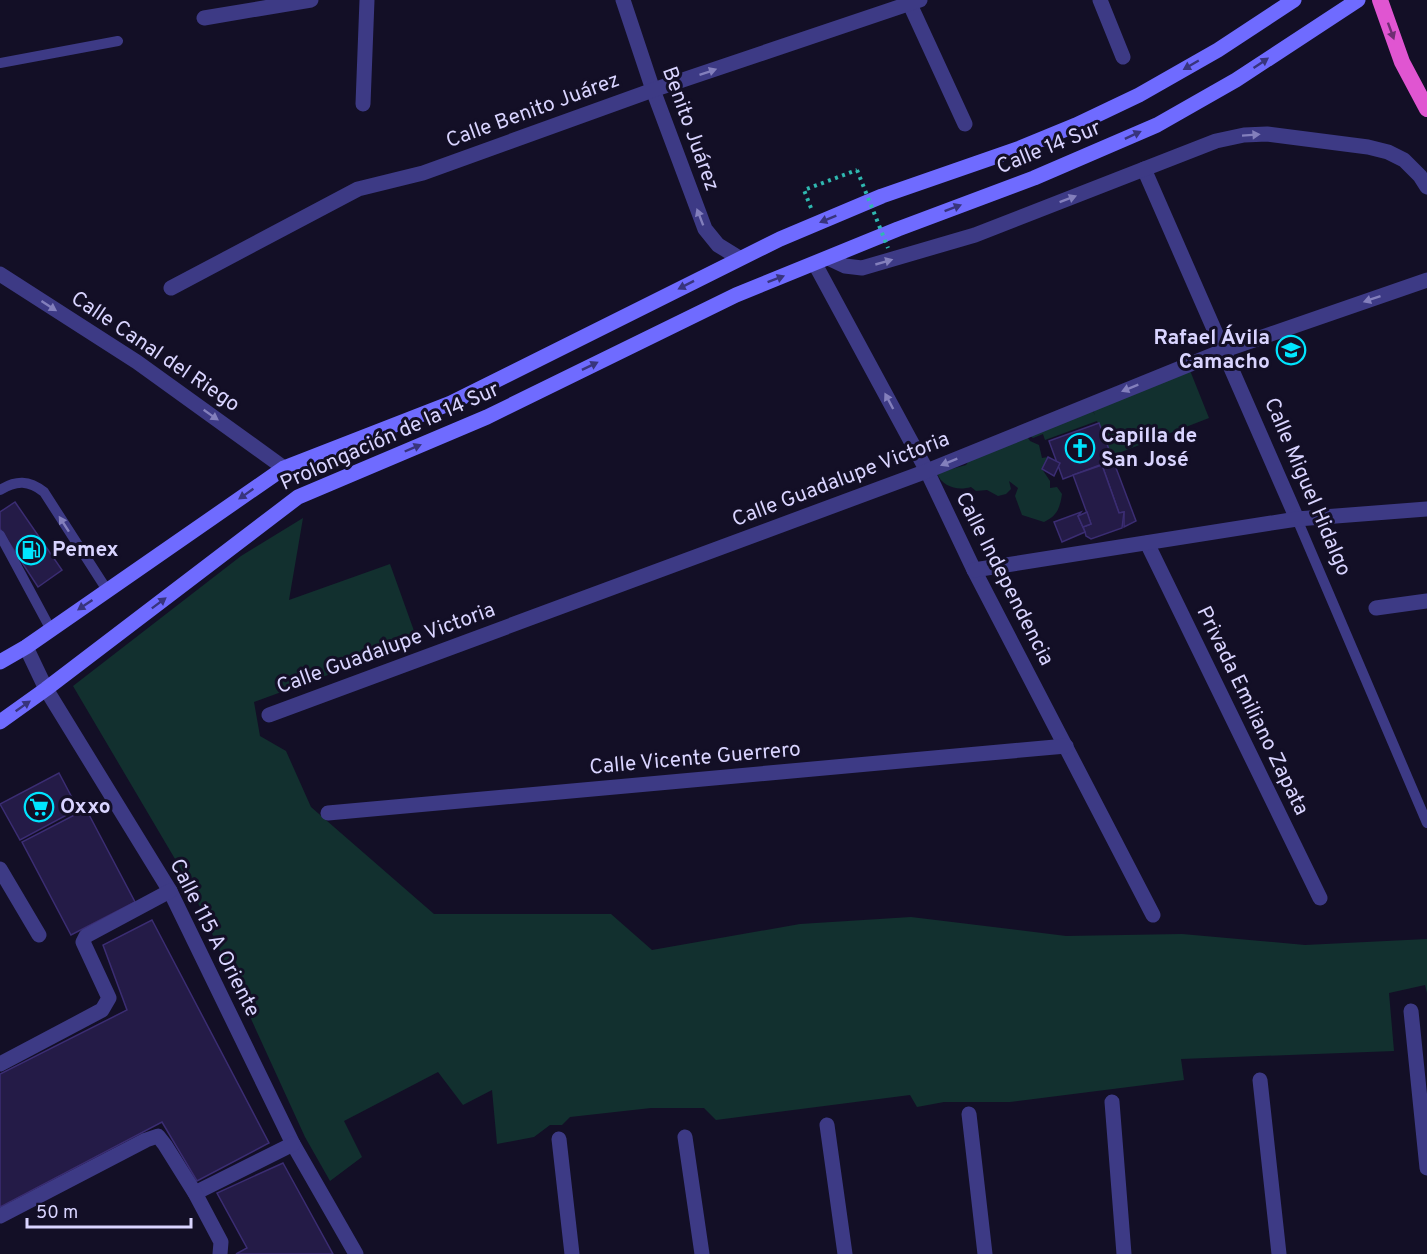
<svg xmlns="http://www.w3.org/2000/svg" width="1427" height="1254" font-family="Overpass,sans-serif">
<rect width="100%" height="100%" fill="#130f26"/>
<g fill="#12302f">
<path d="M 1189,368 L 1209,418 L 1111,456 L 1097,421 L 1045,440 L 1043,434 L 1033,438 L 1027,433 L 1089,405 L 1095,415 L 1091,406 Z"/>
<path d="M 1027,436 L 1030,441 L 1039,445 L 1042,458 L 1048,457 L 1042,469 L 1050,481 L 1050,488 L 1057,487 L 1062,494 C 1060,508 1057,516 1044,522 L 1022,515 L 1015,496 L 1018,488 L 1009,481 L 1011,489 L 1006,494 L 998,496 L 987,490 L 976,491 L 971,487 C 958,491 942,487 937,473 L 966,465 L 973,455 Z"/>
<path d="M 303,518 L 289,600 L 390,564 L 418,642 L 254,702 L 260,736 L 286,751 L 311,807 L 434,914 L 611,914 L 652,950 L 800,924 L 911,917 L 1066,936 L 1182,934 L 1305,945 L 1427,939 L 1427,993 L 1425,985 L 1389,993 L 1394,1051 L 1181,1059 L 1184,1080 L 1010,1102 L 944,1102 L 917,1107 L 910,1095 L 716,1120 L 704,1108 L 651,1108 L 570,1117 L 562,1125 L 550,1125 L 534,1137 L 497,1144 L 492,1090 L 463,1105 L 438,1072 L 344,1121 L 362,1157 L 330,1181 L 305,1137 L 188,881 L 73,686 L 241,556 Z"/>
</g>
<g fill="#241b47" stroke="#3b2d73" stroke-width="1.5">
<path d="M 1099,423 L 1113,460 L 1063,479 L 1049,441 Z"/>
<path d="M 1048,457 L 1060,463 L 1054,476 L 1042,469 Z"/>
<path d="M 1113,460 L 1136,521 L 1124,527 L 1124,512 L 1119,513 L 1102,465 Z"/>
<path d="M 1102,465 L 1119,513 L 1124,512 L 1122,528 L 1091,539 L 1086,536 L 1085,532 L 1083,527 L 1091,524 L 1073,475 Z"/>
<path d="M 15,502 L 62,570 L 38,587 L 0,529 L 0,512 Z"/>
<path d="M 1081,512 L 1078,516 L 1085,532 L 1062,542 L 1054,522 Z"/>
<path d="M 1087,512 L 1091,524 L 1083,527 L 1078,516 Z"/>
<path d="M 59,773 L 78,809 L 20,840 L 0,804 Z"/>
<path d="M 86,809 L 135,902 L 71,935 L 22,842 Z"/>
<path d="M 152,920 L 269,1143 L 197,1181 L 162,1122 L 0,1207 L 0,1074 L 127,1010 L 103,945 Z"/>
<path d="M 283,1163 L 333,1254 L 236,1254 L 247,1248 L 217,1193 Z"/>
</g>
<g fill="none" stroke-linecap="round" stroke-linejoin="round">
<path stroke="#2fb8b0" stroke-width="4" stroke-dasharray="3 4.5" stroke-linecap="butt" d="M 811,208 L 804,190 L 857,170"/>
<g stroke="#3d3a85" stroke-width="10">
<path d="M 0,63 L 118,41"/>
<path d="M 0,490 C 16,480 29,480 44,492 L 107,590"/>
<path d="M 1297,519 L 1427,823"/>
<path d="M 0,535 L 50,628"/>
</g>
<g stroke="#3d3a85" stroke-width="15">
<path d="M 623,0 L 653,90 L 705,229 L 718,245 L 739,258"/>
<path d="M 908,0 L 965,124"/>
<path d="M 1100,0 L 1123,57"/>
<path d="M 204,18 L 311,0"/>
<path d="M 363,104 L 367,0"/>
<path d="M 1144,169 L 1297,519"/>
<path d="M 815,264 L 927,471 L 974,570 L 1153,915"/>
<path d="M 0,274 L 137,362 L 284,468"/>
<path d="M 171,288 L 358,189 L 423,173 L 653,90 L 920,0"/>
<path d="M 1147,543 L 1320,898"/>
<path d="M 974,570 L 1297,519 L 1427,509"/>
<path d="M 1376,608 L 1427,601"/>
<path d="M 26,647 L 46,689 L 170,891 L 293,1144 L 356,1254"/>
<path d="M 269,715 L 927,471 L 1225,350 L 1427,280"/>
<path d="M 328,813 L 1066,746"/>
<path d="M 0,869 L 39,935"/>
<path d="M 1411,1011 L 1427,1168"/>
<path d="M 0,1064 L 102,1010 L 109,998 L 83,942 L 86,936 L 170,891"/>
<path d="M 1260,1080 L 1279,1254"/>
<path d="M 1112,1102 L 1124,1254"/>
<path d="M 969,1114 L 985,1254"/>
<path d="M 827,1125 L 845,1254"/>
<path d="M 685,1137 L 702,1254"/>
<path d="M 559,1139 L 572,1254"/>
<path d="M 195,1193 L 293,1144"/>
<path d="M 0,1216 L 146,1140 L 158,1136 L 165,1145 L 195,1193 L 221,1242 L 220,1254"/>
</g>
<path stroke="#3d3a85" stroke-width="15" d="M 828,258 L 845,266 L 862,268 L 975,235 L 1216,141 L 1244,135 L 1267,134 L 1368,147 L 1388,152 L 1404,160 L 1420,176 L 1427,187"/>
<g stroke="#6f6bff" stroke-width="15">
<path d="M 0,662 L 26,647 L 284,468 L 451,403 L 780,239 L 882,196 L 1020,148 L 1076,125 L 1139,95 L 1218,50 L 1294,0"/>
<path d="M 0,722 L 46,689 L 298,497 L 487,417 L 736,295 L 898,229 L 1034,178 L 1157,125 L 1236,80 L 1358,0"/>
</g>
<path stroke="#e055d1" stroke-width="16" d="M 1380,0 L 1402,62 L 1427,109"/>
<path stroke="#2fb8b0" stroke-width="4" stroke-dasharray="3 4.5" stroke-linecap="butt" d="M 857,170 L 888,248"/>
</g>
<defs><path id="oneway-solid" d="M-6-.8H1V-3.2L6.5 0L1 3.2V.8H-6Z" transform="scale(1.5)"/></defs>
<use fill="#6f2e73" href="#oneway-solid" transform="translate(1391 31) rotate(70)"/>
<g fill="#38347d">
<use href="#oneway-solid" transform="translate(1261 63) rotate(-34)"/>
<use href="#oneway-solid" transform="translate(1191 65) rotate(150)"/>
<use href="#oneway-solid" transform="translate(1133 135) rotate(-25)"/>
<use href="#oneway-solid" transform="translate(953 208) rotate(-21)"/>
<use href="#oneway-solid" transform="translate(828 219) rotate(158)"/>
<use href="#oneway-solid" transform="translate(776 279) rotate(-21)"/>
<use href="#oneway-solid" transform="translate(686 285) rotate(153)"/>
<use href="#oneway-solid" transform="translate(590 366) rotate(-26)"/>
<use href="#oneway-solid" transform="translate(413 448) rotate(-23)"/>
<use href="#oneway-solid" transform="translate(246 494) rotate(145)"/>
<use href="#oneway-solid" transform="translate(159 603) rotate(-37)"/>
<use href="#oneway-solid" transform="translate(85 605) rotate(146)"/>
<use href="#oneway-solid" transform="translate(23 706) rotate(-35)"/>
</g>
<g fill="#837fbc">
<use href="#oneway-solid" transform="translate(708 72) rotate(-19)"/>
<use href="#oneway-solid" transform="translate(1251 135) rotate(-4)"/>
<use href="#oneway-solid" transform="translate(1068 199) rotate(-21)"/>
<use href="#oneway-solid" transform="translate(700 217) rotate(-111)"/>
<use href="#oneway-solid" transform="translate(884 262) rotate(-16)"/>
<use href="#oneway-solid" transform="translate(1372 299) rotate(161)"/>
<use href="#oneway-solid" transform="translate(49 306) rotate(33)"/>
<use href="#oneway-solid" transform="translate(1130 388) rotate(158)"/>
<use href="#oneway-solid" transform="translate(889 401) rotate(-118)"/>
<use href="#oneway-solid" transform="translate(211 415) rotate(35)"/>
<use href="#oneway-solid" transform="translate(949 462) rotate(158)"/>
<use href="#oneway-solid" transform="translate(64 524) rotate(-123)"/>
</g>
<defs>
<g id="school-ring" transform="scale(1.5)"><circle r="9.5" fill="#130f26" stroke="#00e5ff" stroke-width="1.5"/><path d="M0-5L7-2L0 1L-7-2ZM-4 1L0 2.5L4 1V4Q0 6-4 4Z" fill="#00e5ff"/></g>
<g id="church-ring" transform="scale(1.5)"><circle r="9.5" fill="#130f26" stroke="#00e5ff" stroke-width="1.5"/><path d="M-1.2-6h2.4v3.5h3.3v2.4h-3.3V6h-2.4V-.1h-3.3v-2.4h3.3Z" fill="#00e5ff"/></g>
<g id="fuel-ring" transform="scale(1.5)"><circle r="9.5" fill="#130f26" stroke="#00e5ff" stroke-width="1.5"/><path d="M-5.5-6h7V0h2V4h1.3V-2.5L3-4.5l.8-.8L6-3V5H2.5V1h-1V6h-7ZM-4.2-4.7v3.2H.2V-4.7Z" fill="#00e5ff"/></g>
<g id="supermarket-ring" transform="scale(1.5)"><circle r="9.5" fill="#130f26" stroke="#00e5ff" stroke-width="1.5"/><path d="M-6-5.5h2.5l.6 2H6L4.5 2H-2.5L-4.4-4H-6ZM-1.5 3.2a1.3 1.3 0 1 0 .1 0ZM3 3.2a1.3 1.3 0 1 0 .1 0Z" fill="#00e5ff"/></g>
</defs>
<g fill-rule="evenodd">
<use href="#school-ring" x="1291" y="350"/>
<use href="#church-ring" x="1080" y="448"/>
<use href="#fuel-ring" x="31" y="550"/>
<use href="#supermarket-ring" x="39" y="807"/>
</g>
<g text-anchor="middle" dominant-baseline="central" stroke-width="6" stroke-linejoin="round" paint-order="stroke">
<g font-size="21" fill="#d9d4ff" stroke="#130f26">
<text transform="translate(533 111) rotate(-20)">Calle Benito Juárez</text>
<text transform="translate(690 129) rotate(70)">Benito Juárez</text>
<text transform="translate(1049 148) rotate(-22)">Calle 14 Sur</text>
<text transform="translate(155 352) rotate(34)">Calle Canal del Riego</text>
<text transform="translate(390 437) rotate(-24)">Prolongación de la 14 Sur</text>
<text transform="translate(841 480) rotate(-21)">Calle Guadalupe Victoria</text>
<text transform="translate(1307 487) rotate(67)">Calle Miguel Hidalgo</text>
<text transform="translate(1004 579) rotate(63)">Calle Independencia</text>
<text transform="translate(386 649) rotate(-20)">Calle Guadalupe Victoria</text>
<text transform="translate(1252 711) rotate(64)">Privada Emiliano Zapata</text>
<text transform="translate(695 759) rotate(-5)">Calle Vicente Guerrero</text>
<text transform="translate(214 938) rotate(63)">Calle 115 A Oriente</text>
</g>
<g font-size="21" font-weight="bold" fill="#d9d4ff" stroke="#130f26" text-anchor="start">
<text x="1270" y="338" text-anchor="end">Rafael Ávila<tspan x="1270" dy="24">Camacho</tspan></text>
<text x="1101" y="436">Capilla de<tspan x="1101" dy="24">San José</tspan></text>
<text x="52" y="550">Pemex</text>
<text x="60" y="807">Oxxo</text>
</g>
</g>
<path d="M27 1218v9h164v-9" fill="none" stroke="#d9d4ff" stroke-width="3"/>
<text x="36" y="1218" font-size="18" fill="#d9d4ff" stroke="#130f26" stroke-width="4.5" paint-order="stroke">50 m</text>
</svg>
